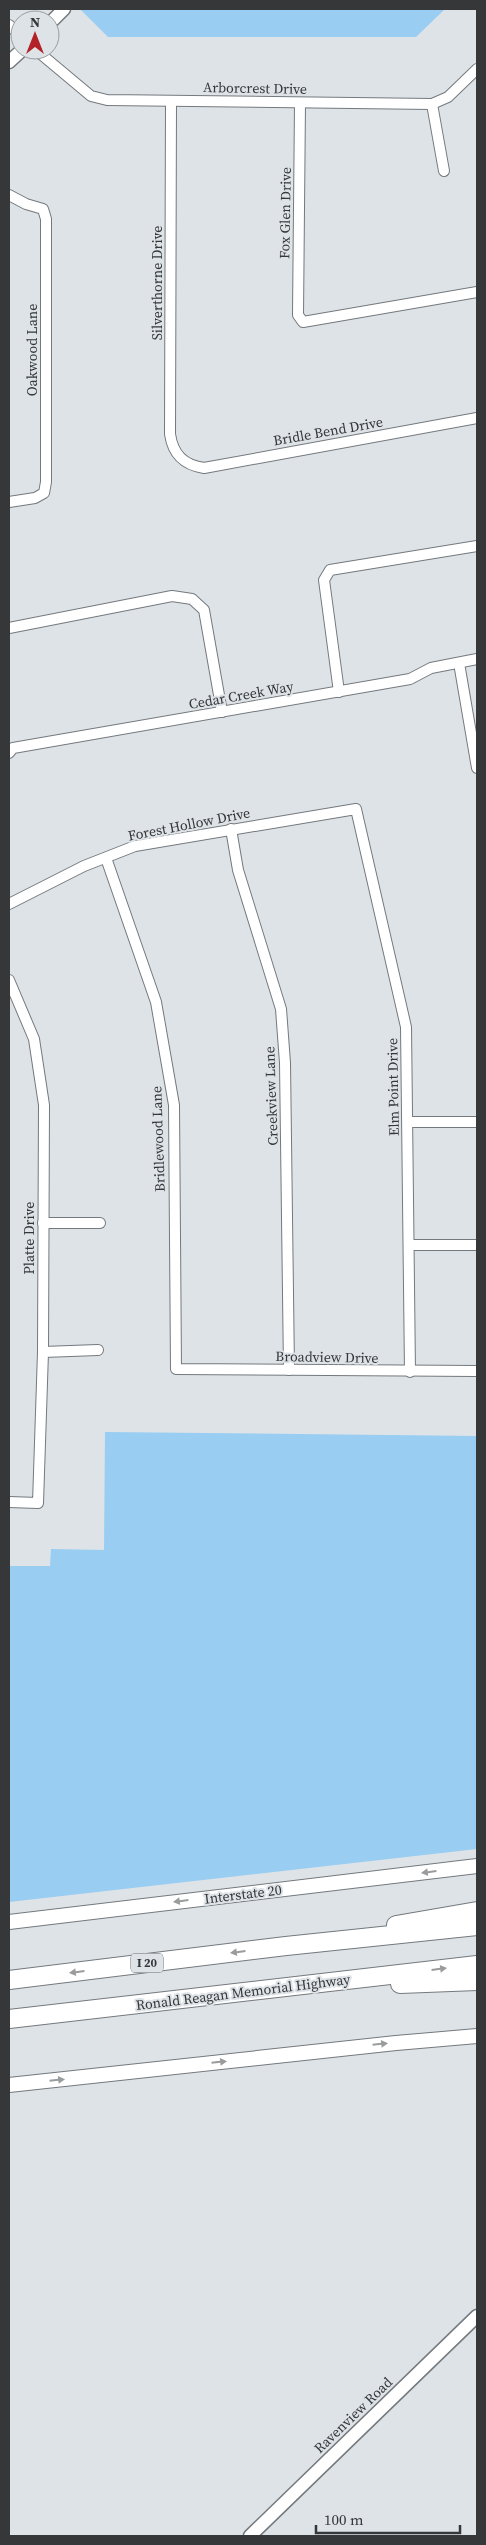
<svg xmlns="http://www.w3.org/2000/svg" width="486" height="2545" font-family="'Source Serif 4',serif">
<rect width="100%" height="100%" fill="#dee3e7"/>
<g fill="#99cdf2">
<path d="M 80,9 L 445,9 L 416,37 L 108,37 Z"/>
<path d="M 105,1432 L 477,1436 L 477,1849 L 9,1902 L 9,1566 L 50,1566 L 51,1549 L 104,1550 Z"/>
</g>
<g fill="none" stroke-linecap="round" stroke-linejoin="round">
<g stroke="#74797d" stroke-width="12">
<g id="minor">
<path d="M 9,25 L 20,35"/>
<path d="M 36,50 L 91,96 L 107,100 L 432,104 L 448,97 L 477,69"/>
<path d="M 171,101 L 170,434 C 173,455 184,465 204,468 L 477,418"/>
<path d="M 300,103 L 298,315 L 303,322 L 477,292"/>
<path d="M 432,104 L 444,171"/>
<path d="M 9,195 L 26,204 L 43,209 L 46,219 L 46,482 L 44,493 L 35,498 L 9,502"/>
<path d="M 9,628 L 172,596 L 192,599 L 204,610 L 222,712"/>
<path d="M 459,663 L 477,768"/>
<path d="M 339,692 L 324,580 L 330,570 L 477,546"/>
<path d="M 9,753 L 13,748 L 410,679 L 431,668 L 477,659"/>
<path d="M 231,829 L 238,870 L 281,1009 L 285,1063 L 289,1370"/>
<path d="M 106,858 L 156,1002 L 174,1105 L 176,1369 L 477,1371"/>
<path d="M 9,904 L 84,866 L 135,846 L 356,809 L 406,1027 L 410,1372"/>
<path d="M 9,980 L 34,1039 L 44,1105 L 43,1352 L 38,1503 L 9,1502"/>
<path d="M 408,1122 L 477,1122"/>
<path d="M 43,1223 L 100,1223"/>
<path d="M 409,1245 L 477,1245"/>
<path d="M 43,1352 L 98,1350"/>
</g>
</g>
<g stroke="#74797d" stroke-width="15">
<g id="tertiary">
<path d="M 50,23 L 64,9"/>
<path d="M 9,62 L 22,50"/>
<path d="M 250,2536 L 477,2316"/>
</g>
</g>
<g stroke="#74797d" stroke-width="16">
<g id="secondary">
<path d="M 9,1922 L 477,1866"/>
<path d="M 9,2085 L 396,2043 L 477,2036"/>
</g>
</g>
<g stroke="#74797d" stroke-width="20">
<g id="motorway">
<path d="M 396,1925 L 477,1911"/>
<path d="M 9,1980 L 286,1946 L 477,1926"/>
<path d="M 400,1984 L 477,1981"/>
<path d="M 9,2019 L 477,1965"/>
</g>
</g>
<use href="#minor" stroke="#fff" stroke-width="10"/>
<use href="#tertiary" stroke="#fff" stroke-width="12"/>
<use href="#secondary" stroke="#fff" stroke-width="14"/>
<use href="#motorway" stroke="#fff" stroke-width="18"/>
</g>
<defs><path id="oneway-solid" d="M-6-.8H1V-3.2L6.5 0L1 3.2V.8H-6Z" transform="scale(1.25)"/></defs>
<g fill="#9a9b9c">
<use href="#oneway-solid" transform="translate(429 1872) rotate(173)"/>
<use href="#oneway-solid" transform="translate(181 1901) rotate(173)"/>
<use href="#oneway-solid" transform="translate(238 1952) rotate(173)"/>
<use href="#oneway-solid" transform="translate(439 1969) rotate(-7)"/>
<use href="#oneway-solid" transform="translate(77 1972) rotate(173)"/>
<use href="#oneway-solid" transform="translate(380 2044) rotate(-6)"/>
<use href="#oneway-solid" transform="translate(219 2062) rotate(-6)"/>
<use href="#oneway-solid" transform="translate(57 2080) rotate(-6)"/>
</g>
<g text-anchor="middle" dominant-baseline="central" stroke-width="4" stroke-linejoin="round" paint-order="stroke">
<rect fill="#dee3e7" stroke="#686b6d" stroke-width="1" x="131" y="1953.5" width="32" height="19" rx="4"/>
<g font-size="12" font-weight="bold" fill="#353739">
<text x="147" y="1963">I 20</text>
</g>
<g font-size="14" fill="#353739" stroke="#dee3e7">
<text transform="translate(255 88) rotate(1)">Arborcrest Drive</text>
<text transform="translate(285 213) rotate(-89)">Fox Glen Drive</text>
<text transform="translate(157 283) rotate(-90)">Silverthorne Drive</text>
<text transform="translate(32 350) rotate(-90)">Oakwood Lane</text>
<text transform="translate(328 431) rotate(-10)">Bridle Bend Drive</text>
<text transform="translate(241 695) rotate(-10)">Cedar Creek Way</text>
<text transform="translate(189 824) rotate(-11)">Forest Hollow Drive</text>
<text transform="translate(393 1087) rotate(-91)">Elm Point Drive</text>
<text transform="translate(271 1096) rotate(-92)">Creekview Lane</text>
<text transform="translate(158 1139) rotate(-92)">Bridlewood Lane</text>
<text transform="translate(29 1238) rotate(-90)">Platte Drive</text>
<text transform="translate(327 1357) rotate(1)">Broadview Drive</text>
<text transform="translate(243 1894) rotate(-7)">Interstate 20</text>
<text transform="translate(243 1992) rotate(-7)">Ronald Reagan Memorial Highway</text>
<text transform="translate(353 2415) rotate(-44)">Ravenview Road</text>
</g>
</g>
<rect width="486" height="2545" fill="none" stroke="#353739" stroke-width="20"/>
<g transform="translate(35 35)"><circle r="24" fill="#dee3e7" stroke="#9a9ea1"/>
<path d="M0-4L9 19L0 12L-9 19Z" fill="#b32228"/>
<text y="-8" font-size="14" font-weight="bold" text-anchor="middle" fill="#353739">N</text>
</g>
<path d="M316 2525v8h144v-8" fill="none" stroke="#353739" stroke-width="2.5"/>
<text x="324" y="2525" font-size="15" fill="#353739" stroke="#dee3e7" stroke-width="4" paint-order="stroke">100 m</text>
</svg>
